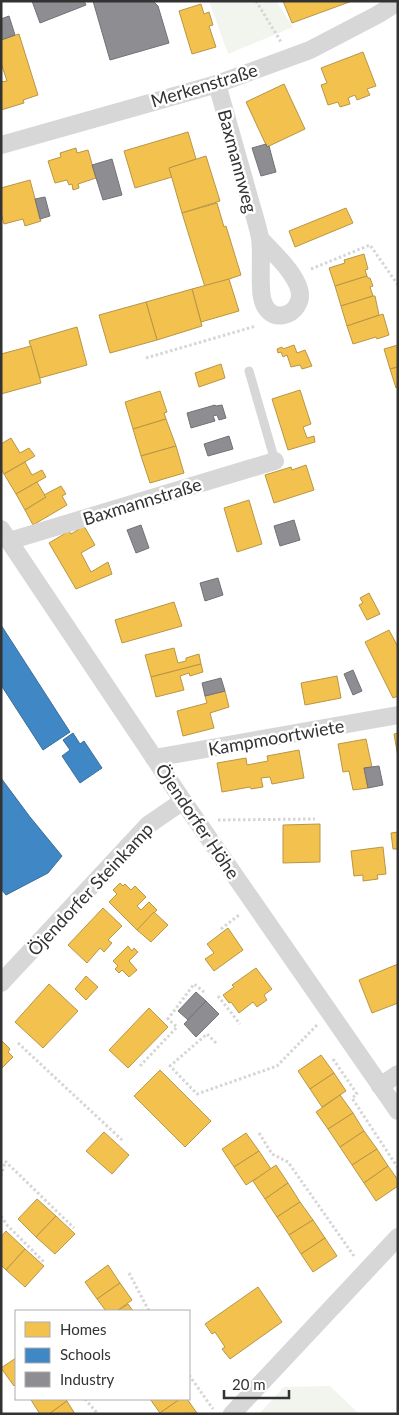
<svg xmlns="http://www.w3.org/2000/svg" width="399" height="1415" font-family="Lato,sans-serif">
<rect width="100%" height="100%" fill="#fff"/>
<g fill="#f1f5ed">
<path d="M 209,1 L 276,1 L 293,27 L 228,54 Z"/>
<path d="M 330,1386 L 359,1414 L 259,1414 L 284,1387 Z"/>
</g>
<g fill="#f2c14e" stroke="#b99646">
<path d="M 283,1 L 352,1 L 292,23 Z"/>
<path d="M 201,4 L 204,14 L 209,12 L 213,25 L 209,26 L 216,47 L 192,54 L 179,11 Z"/>
<path d="M 19,34 L 38,95 L 23,100 L 24,103 L 1,110 L 1,82 L 7,81 L 1,63 L 1,40 Z"/>
<path d="M 363,52 L 376,86 L 367,89 L 370,95 L 357,100 L 355,95 L 348,98 L 350,104 L 340,107 L 338,102 L 328,105 L 321,85 L 327,83 L 321,68 Z"/>
<path d="M 284,84 L 305,129 L 267,147 L 246,102 Z"/>
<path d="M 188,132 L 196,159 L 169,168 L 172,177 L 135,188 L 124,151 Z"/>
<path d="M 76,148 L 77,153 L 88,150 L 96,178 L 78,184 L 79,188 L 73,190 L 72,184 L 69,185 L 67,180 L 55,183 L 48,161 L 61,157 L 60,153 Z"/>
<path d="M 206,156 L 220,201 L 182,213 L 169,168 Z"/>
<path d="M 30,180 L 41,221 L 25,226 L 23,219 L 4,224 L 1,213 L 1,188 Z"/>
<path d="M 217,203 L 224,227 L 226,226 L 241,275 L 205,287 L 182,213 Z"/>
<path d="M 346,208 L 353,223 L 295,247 L 289,231 Z"/>
<path d="M 364,254 L 368,269 L 365,270 L 367,276 L 335,286 L 329,268 L 345,263 L 344,260 Z"/>
<path d="M 367,276 L 368,278 L 370,278 L 373,286 L 370,287 L 373,296 L 341,306 L 335,286 Z"/>
<path d="M 229,279 L 239,311 L 201,322 L 192,289 Z"/>
<path d="M 192,289 L 202,326 L 157,340 L 146,302 Z"/>
<path d="M 373,296 L 375,296 L 379,315 L 347,326 L 341,306 Z"/>
<path d="M 146,302 L 157,340 L 110,353 L 99,315 Z"/>
<path d="M 383,314 L 389,335 L 377,339 L 376,337 L 353,344 L 347,326 Z"/>
<path d="M 77,327 L 87,365 L 40,378 L 29,341 Z"/>
<path d="M 294,345 L 297,353 L 305,350 L 312,366 L 302,369 L 300,365 L 291,367 L 287,355 L 283,357 L 281,352 L 278,353 L 277,349 L 282,347 L 283,349 Z"/>
<path d="M 398,345 L 398,367 L 390,369 L 384,349 Z"/>
<path d="M 31,346 L 41,383 L 1,394 L 1,354 Z"/>
<path d="M 221,364 L 225,378 L 199,387 L 195,373 Z"/>
<path d="M 398,367 L 398,387 L 396,388 L 390,369 Z"/>
<path d="M 300,390 L 311,424 L 303,427 L 307,438 L 314,436 L 315,442 L 288,450 L 272,399 Z"/>
<path d="M 160,391 L 167,412 L 164,413 L 166,419 L 133,429 L 125,402 Z"/>
<path d="M 166,419 L 176,446 L 141,456 L 133,429 Z"/>
<path d="M 11,438 L 20,453 L 29,448 L 35,456 L 4,474 L 1,469 L 1,444 Z"/>
<path d="M 176,446 L 184,473 L 150,483 L 141,456 Z"/>
<path d="M 25,462 L 32,475 L 42,470 L 46,477 L 16,494 L 4,474 Z"/>
<path d="M 306,465 L 314,490 L 274,503 L 265,475 L 291,467 L 292,470 Z"/>
<path d="M 37,482 L 46,497 L 25,510 L 16,494 Z"/>
<path d="M 61,486 L 66,494 L 62,496 L 67,505 L 33,525 L 25,510 L 46,497 L 44,495 Z"/>
<path d="M 249,500 L 262,544 L 237,552 L 224,508 Z"/>
<path d="M 84,526 L 95,545 L 81,553 L 91,572 L 108,562 L 112,574 L 76,589 L 49,543 L 69,531 L 71,534 Z"/>
<path d="M 369,593 L 380,614 L 367,620 L 359,605 L 363,603 L 360,598 Z"/>
<path d="M 174,602 L 182,626 L 122,643 L 115,620 Z"/>
<path d="M 389,630 L 398,647 L 398,696 L 393,698 L 365,642 Z"/>
<path d="M 174,648 L 178,663 L 186,661 L 186,658 L 199,654 L 201,664 L 151,677 L 145,655 Z"/>
<path d="M 201,664 L 203,672 L 190,676 L 189,673 L 180,676 L 184,690 L 156,697 L 151,677 Z"/>
<path d="M 337,676 L 341,698 L 305,705 L 301,683 Z"/>
<path d="M 225,691 L 229,707 L 210,713 L 214,728 L 183,736 L 177,711 L 207,703 L 205,696 Z"/>
<path d="M 398,733 L 398,757 L 394,734 Z"/>
<path d="M 366,739 L 372,767 L 364,768 L 368,788 L 353,790 L 349,771 L 343,772 L 338,744 Z"/>
<path d="M 299,750 L 304,778 L 272,784 L 270,777 L 261,778 L 263,787 L 251,789 L 250,787 L 222,792 L 217,763 L 246,758 L 247,765 L 268,761 L 267,756 Z"/>
<path d="M 320,824 L 320,862 L 283,863 L 283,825 Z"/>
<path d="M 398,832 L 398,849 L 393,849 L 391,833 Z"/>
<path d="M 383,847 L 386,874 L 377,875 L 378,879 L 363,881 L 363,875 L 354,876 L 351,851 Z"/>
<path d="M 120,883 L 123,886 L 125,884 L 131,890 L 135,886 L 146,897 L 137,906 L 141,910 L 149,902 L 157,910 L 137,930 L 109,902 L 117,894 L 113,890 Z"/>
<path d="M 103,908 L 122,926 L 108,940 L 112,943 L 104,952 L 100,948 L 87,963 L 68,945 Z"/>
<path d="M 154,912 L 168,925 L 151,942 L 137,930 Z"/>
<path d="M 228,928 L 243,950 L 214,971 L 205,959 L 214,953 L 207,944 Z"/>
<path d="M 128,946 L 132,951 L 134,948 L 138,952 L 129,961 L 137,970 L 129,977 L 122,970 L 119,973 L 115,969 L 118,966 L 113,961 Z"/>
<path d="M 398,964 L 398,1003 L 372,1013 L 359,980 Z"/>
<path d="M 256,968 L 272,989 L 264,995 L 267,1000 L 257,1007 L 253,1002 L 239,1013 L 231,1002 L 229,1003 L 223,995 L 234,987 L 232,985 Z"/>
<path d="M 86,976 L 98,987 L 86,1000 L 75,989 Z"/>
<path d="M 49,984 L 78,1011 L 43,1048 L 15,1022 Z"/>
<path d="M 149,1008 L 168,1027 L 128,1068 L 109,1050 Z"/>
<path d="M 1,1040 L 10,1049 L 8,1052 L 13,1057 L 1,1069 Z"/>
<path d="M 321,1055 L 334,1073 L 310,1089 L 298,1071 Z"/>
<path d="M 160,1070 L 211,1121 L 185,1147 L 134,1096 Z"/>
<path d="M 334,1073 L 346,1091 L 322,1107 L 310,1089 Z"/>
<path d="M 340,1095 L 353,1113 L 328,1129 L 316,1112 Z"/>
<path d="M 353,1113 L 364,1131 L 340,1147 L 328,1129 Z"/>
<path d="M 364,1131 L 377,1149 L 352,1165 L 340,1147 Z"/>
<path d="M 104,1132 L 129,1155 L 112,1174 L 86,1151 Z"/>
<path d="M 246,1133 L 259,1151 L 234,1167 L 222,1149 Z"/>
<path d="M 377,1149 L 388,1166 L 364,1183 L 352,1165 Z"/>
<path d="M 259,1151 L 271,1169 L 246,1185 L 234,1167 Z"/>
<path d="M 276,1165 L 288,1183 L 265,1199 L 253,1181 Z"/>
<path d="M 388,1166 L 398,1180 L 398,1186 L 376,1201 L 364,1183 Z"/>
<path d="M 288,1183 L 300,1202 L 277,1217 L 265,1199 Z"/>
<path d="M 37,1199 L 56,1216 L 36,1237 L 18,1219 Z"/>
<path d="M 300,1202 L 313,1220 L 289,1235 L 277,1217 Z"/>
<path d="M 56,1216 L 75,1234 L 55,1254 L 36,1237 Z"/>
<path d="M 313,1220 L 325,1238 L 301,1254 L 289,1235 Z"/>
<path d="M 6,1231 L 25,1249 L 6,1270 L 1,1265 L 1,1237 Z"/>
<path d="M 325,1238 L 337,1256 L 313,1272 L 301,1254 Z"/>
<path d="M 25,1249 L 44,1266 L 25,1287 L 6,1270 Z"/>
<path d="M 108,1265 L 120,1283 L 97,1299 L 85,1282 Z"/>
<path d="M 120,1283 L 132,1300 L 117,1311 L 106,1311 L 97,1299 Z"/>
<path d="M 258,1287 L 282,1322 L 230,1359 L 222,1349 L 225,1347 L 215,1332 L 212,1334 L 205,1324 Z"/>
<path d="M 128,1304 L 133,1311 L 117,1311 Z"/>
<path d="M 16,1358 L 16,1384 L 14,1386 L 1,1368 Z"/>
<path d="M 32,1399 L 65,1399 L 67,1401 L 49,1414 L 40,1414 L 31,1400 Z"/>
<path d="M 150,1399 L 180,1399 L 160,1413 Z"/>
<path d="M 180,1399 L 187,1399 L 197,1413 L 161,1414 L 160,1413 Z"/>
<path d="M 67,1401 L 75,1414 L 49,1414 Z"/>
</g>
<g fill="#3f88c5" stroke="#3b6e99">
<path d="M 1,625 L 70,732 L 43,750 L 1,685 Z"/>
<path d="M 73,733 L 80,744 L 84,741 L 102,768 L 80,783 L 62,756 L 70,750 L 63,740 Z"/>
<path d="M 1,778 L 30,817 L 62,856 L 48,873 L 6,895 L 1,889 Z"/>
</g>
<g fill="#8d8d92" stroke="#727276">
<path d="M 32,1 L 84,1 L 86,5 L 40,23 Z"/>
<path d="M 93,1 L 153,1 L 158,6 L 169,43 L 110,60 Z"/>
<path d="M 9,16 L 15,35 L 1,40 L 1,19 Z"/>
<path d="M 266,144 L 267,147 L 269,146 L 276,172 L 261,176 L 252,148 Z"/>
<path d="M 112,159 L 122,195 L 103,200 L 92,165 Z"/>
<path d="M 45,197 L 50,216 L 40,219 L 35,199 Z"/>
<path d="M 215,405 L 216,406 L 222,405 L 226,418 L 219,420 L 217,415 L 213,416 L 215,421 L 191,428 L 187,413 Z"/>
<path d="M 229,436 L 233,449 L 208,456 L 204,444 Z"/>
<path d="M 294,520 L 300,540 L 280,546 L 274,526 Z"/>
<path d="M 141,525 L 149,548 L 136,553 L 127,530 Z"/>
<path d="M 218,578 L 223,595 L 205,601 L 200,583 Z"/>
<path d="M 353,670 L 362,691 L 353,695 L 344,674 Z"/>
<path d="M 221,678 L 225,691 L 205,696 L 202,683 Z"/>
<path d="M 379,766 L 383,785 L 368,788 L 364,768 Z"/>
<path d="M 196,992 L 206,1001 L 188,1020 L 178,1011 Z"/>
<path d="M 206,1001 L 219,1014 L 196,1037 L 184,1024 Z"/>
</g>
<g fill="none" stroke-linecap="round" stroke-linejoin="round">
<g stroke="#d6d6d6" stroke-width="3" stroke-dasharray="2.5 2.5" stroke-linecap="butt">
<path d="M 256,1 L 281,42"/>
<path d="M 311,269 L 370,245 L 398,285"/>
<path d="M 146,358 L 256,326"/>
<path d="M 218,820 L 315,819"/>
<path d="M 221,929 L 239,915"/>
<path d="M 218,996 L 240,1024"/>
<path d="M 18,1043 L 122,1140"/>
<path d="M 216,1043 L 207,1034 L 170,1066 L 197,1094 L 277,1066 L 317,1025"/>
<path d="M 333,1059 L 357,1094 L 352,1098 L 398,1168"/>
<path d="M 140,1066 L 177,1027 L 168,1019 L 194,984 L 204,992"/>
<path d="M 259,1133 L 272,1154 L 288,1162 L 354,1256"/>
<path d="M 5,1161 L 74,1228"/>
<path d="M 1,1176 L 5,1162"/>
<path d="M 1,1216 L 7,1225 L 45,1263"/>
<path d="M 129,1273 L 149,1311"/>
<path d="M 189,1375 L 213,1409"/>
<path d="M 85,1399 L 98,1414"/>
</g>
<path stroke="#d7d7d7" stroke-width="9" d="M 249,371 L 275,461"/>
<g stroke="#d7d7d7" stroke-width="18">
<path d="M 217,84 C 227,119 237,155 247,190 C 251,206 257,222 260,238 C 262,254 260,272 261,288 C 262,333 307,315 299,289 C 294,271 272,252 260,238"/>
<path d="M 1,145 L 217,84 L 310,50 L 377,15 L 398,2"/>
<path d="M 1,529 L 183,801 L 398,1111"/>
<path d="M 9,541 L 275,461"/>
<path d="M 154,758 L 398,715"/>
<path d="M 1,983 L 148,825 L 183,801"/>
<path d="M 380,1086 L 398,1074"/>
<path d="M 232,1414 L 398,1237"/>
</g>
</g>
<g text-anchor="middle" dominant-baseline="central" stroke-width="5" stroke-linejoin="round" paint-order="stroke">
<g font-size="18" fill="#333" stroke="#fff">
<text transform="translate(204 85) rotate(-17)">Merkenstraße</text>
<text transform="translate(238 161) rotate(75)">Baxmannweg</text>
<text transform="translate(142 501) rotate(-17)">Baxmannstraße</text>
<text transform="translate(276 737) rotate(-10)">Kampmoortwiete</text>
<text transform="translate(198 821) rotate(56)">Öjendorfer Höhe</text>
<text transform="translate(90 889) rotate(-47)">Öjendorfer Steinkamp</text>
</g>
</g>
<rect width="399" height="1415" fill="none" stroke="#333333" stroke-width="5"/>
<rect x="15" y="1310" width="175" height="90" fill="#ffffff" stroke="#adadad"/>
<rect x="25" y="1322" width="25" height="15" fill="#f2c14e" stroke="#adadad"/>
<text x="60" y="1335" font-size="15" fill="#333333">Homes</text>
<rect x="25" y="1348" width="25" height="15" fill="#3f88c5" stroke="#adadad"/>
<text x="60" y="1360" font-size="15" fill="#333333">Schools</text>
<rect x="25" y="1372" width="25" height="15" fill="#8d8d92" stroke="#adadad"/>
<text x="60" y="1385" font-size="15" fill="#333333">Industry</text>
<path d="M224 1390v8h65v-8" fill="none" stroke="#333333" stroke-width="2.5"/>
<text x="232" y="1390" font-size="15" fill="#333333" stroke="#ffffff" stroke-width="4" paint-order="stroke">20 m</text>
</svg>
